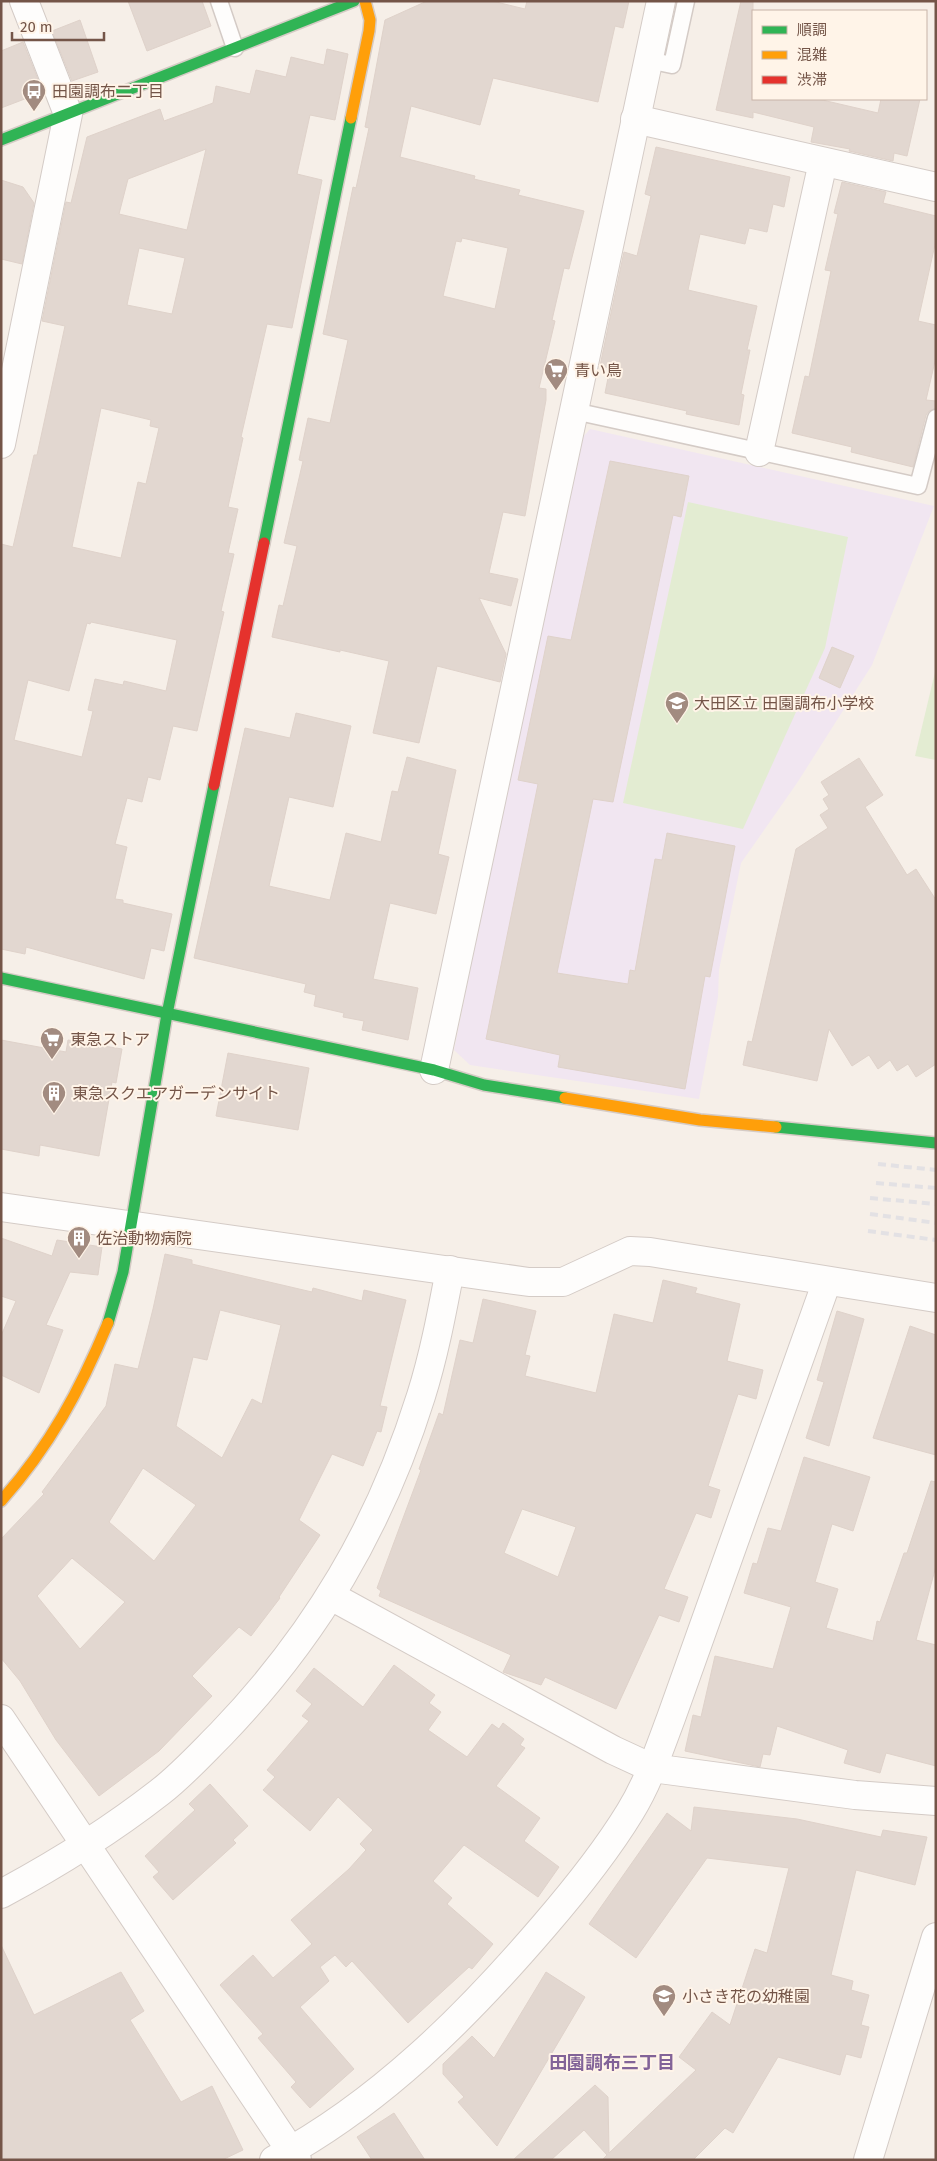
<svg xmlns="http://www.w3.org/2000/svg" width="937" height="2161" font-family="'Fira Sans','Noto Sans JP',sans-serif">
<rect width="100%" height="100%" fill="#f6efe8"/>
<path fill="#f1e6f1" d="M 590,429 L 934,506 L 872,665 L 797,783 L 741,863 L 719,970 L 718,997 L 699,1099 L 470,1065 L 454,1050 L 577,444 Z"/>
<g fill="#e3ecd2">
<path d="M 688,502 L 848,537 L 825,648 L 743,829 L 623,803 Z"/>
<path d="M 936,668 L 936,760 L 915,756 Z"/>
</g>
<g fill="#e2d7d0" stroke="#dfd2ca" fill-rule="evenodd">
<path d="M 128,1 L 202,1 L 211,26 L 147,51 Z"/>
<path d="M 427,1 L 492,1 L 525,9 L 527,1 L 629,1 L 623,28 L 615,26 L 598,102 L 493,78 L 480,125 L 411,106 L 400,157 L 475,176 L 474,179 L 520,190 L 518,195 L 584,211 L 569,269 L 564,268 L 552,320 L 555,321 L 539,388 L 546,389 L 546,400 L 525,516 L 503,512 L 489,573 L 518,579 L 511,606 L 479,598 L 506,654 L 500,682 L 437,666 L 419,743 L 373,733 L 389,661 L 340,650 L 340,652 L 272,637 L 279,605 L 283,606 L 297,546 L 284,543 L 303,461 L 299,460 L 308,418 L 330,423 L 348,340 L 323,334 L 353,187 L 356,188 L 369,128 L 365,127 L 385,20 ZM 462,238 L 508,248 L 495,309 L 443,296 L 456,241 L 461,242 Z"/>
<path d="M 741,1 L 753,1 L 753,99 L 818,99 L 878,113 L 881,99 L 920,99 L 907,156 L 894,153 L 893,161 L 849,151 L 850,149 L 811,142 L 814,127 L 753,112 L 753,118 L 716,110 Z"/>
<path d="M 80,20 L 98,72 L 72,81 L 52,31 Z"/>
<path d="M 23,42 L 43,92 L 1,108 L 1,51 Z"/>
<path d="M 327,49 L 348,54 L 335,120 L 310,115 L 297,174 L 322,180 L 292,328 L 267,324 L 241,437 L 243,438 L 228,507 L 238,509 L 228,553 L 234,554 L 221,611 L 224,612 L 197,731 L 173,726 L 160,780 L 148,777 L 142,802 L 127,798 L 115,844 L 127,847 L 115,899 L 123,900 L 123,903 L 172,914 L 164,951 L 151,948 L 144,979 L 26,947 L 25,954 L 1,949 L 1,544 L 13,547 L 34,455 L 37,455 L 65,326 L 42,321 L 66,202 L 71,203 L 87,137 L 160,109 L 164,121 L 213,103 L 216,86 L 250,94 L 256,70 L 286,77 L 291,57 L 324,65 ZM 206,149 L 187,230 L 119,214 L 128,179 ZM 139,248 L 185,258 L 172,314 L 127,305 ZM 101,408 L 151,420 L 150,426 L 159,428 L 146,484 L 138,482 L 121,558 L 72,547 ZM 91,622 L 177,640 L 166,691 L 124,681 L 123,685 L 95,679 L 88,710 L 93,711 L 82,757 L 14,740 L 28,680 L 69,691 L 87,623 L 90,624 Z"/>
<path d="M 656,147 L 790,177 L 784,207 L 773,204 L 767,232 L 749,228 L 745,244 L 700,234 L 688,290 L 757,306 L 747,350 L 750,350 L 741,394 L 744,395 L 739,425 L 686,414 L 687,411 L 605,393 L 610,368 L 600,366 L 611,313 L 624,252 L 637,256 L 651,196 L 645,194 Z"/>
<path d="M 1,180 L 23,187 L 34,203 L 22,264 L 1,259 Z"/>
<path d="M 842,182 L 886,192 L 883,203 L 936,216 L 936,240 L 918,321 L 936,325 L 936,357 L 926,400 L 936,401 L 936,408 L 929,411 L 926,415 L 913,467 L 851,452 L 852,447 L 792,433 L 805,376 L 809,377 L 831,271 L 825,270 L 838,214 L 834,213 Z"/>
<path d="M 610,461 L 689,476 L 681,517 L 673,515 L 613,802 L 593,799 L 557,973 L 628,984 L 630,970 L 635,971 L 655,859 L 662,860 L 667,833 L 735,846 L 710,977 L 705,976 L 685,1089 L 558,1067 L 560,1055 L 486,1039 L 538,784 L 518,780 L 548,636 L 571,640 Z"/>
<path d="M 832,647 L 854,656 L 840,688 L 819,678 Z"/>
<path d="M 296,713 L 351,726 L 333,807 L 289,797 L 269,886 L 330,900 L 346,833 L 381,842 L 392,791 L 398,792 L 407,757 L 456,770 L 438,854 L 449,857 L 436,914 L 390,903 L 373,979 L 418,988 L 408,1040 L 362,1030 L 364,1021 L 343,1017 L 344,1013 L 314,1006 L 316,995 L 304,992 L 306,984 L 194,958 L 245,728 L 290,738 Z"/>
<path d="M 859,758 L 883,795 L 865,807 L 907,875 L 916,869 L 936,900 L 936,1064 L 916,1077 L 908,1064 L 897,1071 L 890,1060 L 878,1069 L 869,1055 L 852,1066 L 829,1029 L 817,1081 L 743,1065 L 748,1041 L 752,1042 L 796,849 L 828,828 L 820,815 L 829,809 L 823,799 L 829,795 L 821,782 Z"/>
<path d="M 1,1040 L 66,1052 L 68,1040 L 122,1049 L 116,1083 L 112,1082 L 99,1156 L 40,1145 L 39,1156 L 1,1149 Z"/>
<path d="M 228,1053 L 309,1068 L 298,1130 L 216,1116 Z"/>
<path d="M 1,1238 L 52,1256 L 57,1240 L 102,1247 L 98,1275 L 70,1272 L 46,1325 L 63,1330 L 39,1393 L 1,1375 L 1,1336 L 16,1301 L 1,1296 Z"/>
<path d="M 165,1254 L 192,1260 L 192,1264 L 312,1292 L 313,1288 L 362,1301 L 364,1290 L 406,1300 L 380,1406 L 387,1407 L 381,1432 L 377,1431 L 363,1466 L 332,1454 L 299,1520 L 320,1535 L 279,1597 L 280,1598 L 251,1636 L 239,1627 L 192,1676 L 212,1696 L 159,1751 L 99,1796 L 56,1740 L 20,1681 L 1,1658 L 1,1539 L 44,1494 L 42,1492 L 106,1406 L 115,1364 L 138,1369 L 153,1309 ZM 220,1310 L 281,1325 L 262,1404 L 252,1399 L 222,1458 L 176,1426 L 193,1357 L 207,1360 ZM 143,1468 L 196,1505 L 154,1561 L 109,1522 ZM 72,1558 L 125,1602 L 80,1649 L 37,1596 Z"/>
<path d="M 663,1280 L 697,1288 L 695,1293 L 740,1304 L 727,1361 L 763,1370 L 756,1399 L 738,1394 L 708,1486 L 720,1490 L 711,1518 L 696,1513 L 664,1589 L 688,1597 L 679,1622 L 659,1615 L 616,1709 L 545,1677 L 541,1685 L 503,1672 L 511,1655 L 379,1596 L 381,1591 L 377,1588 L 421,1470 L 419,1469 L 439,1413 L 443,1415 L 460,1340 L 473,1343 L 483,1299 L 536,1311 L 525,1355 L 530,1356 L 525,1376 L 596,1393 L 614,1314 L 653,1323 ZM 522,1509 L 576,1527 L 558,1577 L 504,1553 Z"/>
<path d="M 837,1311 L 864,1319 L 829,1446 L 806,1438 L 824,1382 L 817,1380 Z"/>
<path d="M 910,1326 L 936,1335 L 936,1455 L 873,1438 Z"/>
<path d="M 804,1457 L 870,1477 L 853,1531 L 832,1524 L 815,1582 L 838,1589 L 826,1628 L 873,1641 L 877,1621 L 880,1622 L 904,1553 L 907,1553 L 931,1481 L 936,1482 L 936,1566 L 916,1640 L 936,1645 L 936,1766 L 886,1753 L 880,1773 L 844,1763 L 848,1750 L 777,1726 L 770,1755 L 763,1754 L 760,1767 L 685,1751 L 693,1715 L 701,1717 L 715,1656 L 773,1669 L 791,1607 L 744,1593 L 753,1563 L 757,1564 L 768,1528 L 781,1531 Z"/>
<path d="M 394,1665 L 435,1695 L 429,1703 L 441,1712 L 428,1730 L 467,1757 L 492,1724 L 499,1729 L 503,1723 L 524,1739 L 520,1745 L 525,1748 L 496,1786 L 540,1818 L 524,1841 L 559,1867 L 538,1897 L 464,1845 L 433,1881 L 452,1898 L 447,1904 L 493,1944 L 472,1969 L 469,1967 L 408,2023 L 352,1961 L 346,1967 L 335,1955 L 320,1967 L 329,1981 L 300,2007 L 354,2069 L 310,2108 L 291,2087 L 296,2082 L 258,2038 L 263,2034 L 220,1985 L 253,1955 L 273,1978 L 312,1944 L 291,1920 L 349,1869 L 366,1850 L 360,1844 L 373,1830 L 338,1797 L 310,1831 L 263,1790 L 275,1777 L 267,1770 L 309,1721 L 302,1716 L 312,1704 L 296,1691 L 314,1668 L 363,1707 Z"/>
<path d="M 210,1784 L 248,1826 L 233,1840 L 236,1843 L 173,1900 L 153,1877 L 159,1872 L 145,1856 L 195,1810 L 189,1804 Z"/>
<path d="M 694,1807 L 797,1819 L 881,1837 L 883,1830 L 927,1837 L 915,1885 L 856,1870 L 831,1975 L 853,1981 L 851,1990 L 869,1995 L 861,2025 L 869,2027 L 861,2058 L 846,2054 L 840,2075 L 778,2057 L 733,2133 L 725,2128 L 693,2160 L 602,2160 L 607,2155 L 584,2130 L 551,2160 L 513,2160 L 595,2085 L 608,2097 L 609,2153 L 696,2070 L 679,2057 L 712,2012 L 730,2025 L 755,1949 L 767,1953 L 789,1868 L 707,1858 L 636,1958 L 589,1924 L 667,1813 L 691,1831 Z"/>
<path d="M 1,1945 L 34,2015 L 121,1972 L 144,2011 L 130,2020 L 181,2102 L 212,2086 L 243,2150 L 222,2160 L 1,2160 Z"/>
<path d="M 546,1972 L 585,1997 L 497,2146 L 458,2102 L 464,2097 L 443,2074 L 443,2064 L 472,2036 L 494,2058 Z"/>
<path d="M 394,2113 L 425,2160 L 372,2160 L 357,2137 Z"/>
</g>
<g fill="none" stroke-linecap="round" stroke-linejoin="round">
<g stroke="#d4cbc6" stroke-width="19">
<g id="lane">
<path d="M 219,1 L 235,48"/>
<path d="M 648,60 L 672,65 L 686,1"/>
<path d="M 574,411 L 918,486 L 936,418"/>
</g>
</g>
<g stroke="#d4cbc6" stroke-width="30">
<g id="street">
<path d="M 635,119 L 936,187"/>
<path d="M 1,444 L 68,114 L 24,1"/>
<path d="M 759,452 L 823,162"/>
<path d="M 434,1070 L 661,1"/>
<path d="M 1,1207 L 529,1282 L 563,1282 L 630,1251 L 650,1252 L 936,1298"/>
<path d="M 331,1596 L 613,1750 L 652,1768 L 855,1795 L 936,1801"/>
<path d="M 1,1719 L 297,2160"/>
<path d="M 1,1894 C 57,1864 110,1831 160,1792 C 182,1775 201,1754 221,1734 C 316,1635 380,1527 421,1396 C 434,1355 442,1312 450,1270"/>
<path d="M 274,2160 C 380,2103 466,2017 544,1926 C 575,1890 605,1853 630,1812 C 648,1783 659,1750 671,1718 L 827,1281"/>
<path d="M 868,2160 L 936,1937"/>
</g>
</g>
<g stroke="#d5cbc5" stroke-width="14">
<g id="fast">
<path d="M 1,140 L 354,1"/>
<path d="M 264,543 L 351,118"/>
<path d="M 1,978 L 434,1070 L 484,1085 L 565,1098"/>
<path d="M 776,1127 L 936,1143"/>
<path d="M 108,1323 L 123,1272 L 167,1014 L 214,785"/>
</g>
</g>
<g stroke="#d5cbc5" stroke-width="14">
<g id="slow">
<path d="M 351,118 L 369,31 L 370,20 L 365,1"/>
<path d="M 565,1098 L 700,1120 L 776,1127"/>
<path d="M 1,1501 C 50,1446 80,1390 108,1323"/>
</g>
</g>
<g stroke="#d5cbc5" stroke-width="14">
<path id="jam" d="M 214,785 L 264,543"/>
</g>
<use href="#lane" stroke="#fefdfc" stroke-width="16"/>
<use href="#street" stroke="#fefdfc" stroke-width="28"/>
<use href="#fast" stroke="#30b455" stroke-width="11"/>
<use href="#slow" stroke="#ff9f0a" stroke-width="11"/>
<use href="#jam" stroke="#e5322d" stroke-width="11"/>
<g stroke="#e3e1e4" stroke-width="4" stroke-dasharray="8 5" stroke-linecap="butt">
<path d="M 878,1164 L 936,1170"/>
<path d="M 876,1183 L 936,1188"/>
<path d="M 870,1198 L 936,1204"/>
<path d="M 870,1214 L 936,1223"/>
<path d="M 868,1231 L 936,1240"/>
</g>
</g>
<defs>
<g id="bus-pin" transform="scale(1.25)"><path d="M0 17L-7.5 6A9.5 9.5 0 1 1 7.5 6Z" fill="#a28b80" stroke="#fff4e8"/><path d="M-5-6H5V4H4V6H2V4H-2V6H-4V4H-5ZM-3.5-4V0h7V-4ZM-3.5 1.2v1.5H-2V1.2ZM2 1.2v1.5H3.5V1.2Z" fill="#fff"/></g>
<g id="supermarket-pin" transform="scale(1.25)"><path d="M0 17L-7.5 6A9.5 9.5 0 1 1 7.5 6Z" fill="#a28b80" stroke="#fff4e8"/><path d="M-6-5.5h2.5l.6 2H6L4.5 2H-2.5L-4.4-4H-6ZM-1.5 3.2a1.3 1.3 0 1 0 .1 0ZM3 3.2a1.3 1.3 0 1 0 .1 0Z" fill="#fff"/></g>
<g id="school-pin" transform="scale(1.25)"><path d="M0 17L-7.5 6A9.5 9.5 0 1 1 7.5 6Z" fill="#a28b80" stroke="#fff4e8"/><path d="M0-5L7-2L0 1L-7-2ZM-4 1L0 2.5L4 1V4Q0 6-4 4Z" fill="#fff"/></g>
<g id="building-pin" transform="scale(1.25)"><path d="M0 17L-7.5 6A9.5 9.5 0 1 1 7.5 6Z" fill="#a28b80" stroke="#fff4e8"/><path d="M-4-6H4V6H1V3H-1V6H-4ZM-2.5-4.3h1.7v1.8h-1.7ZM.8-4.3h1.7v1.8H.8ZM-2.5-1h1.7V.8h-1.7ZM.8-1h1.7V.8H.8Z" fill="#fff"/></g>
</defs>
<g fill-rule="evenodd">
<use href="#bus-pin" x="34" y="91"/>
<use href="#supermarket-pin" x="556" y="370"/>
<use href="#school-pin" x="677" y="703"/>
<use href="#supermarket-pin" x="52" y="1039"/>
<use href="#building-pin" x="54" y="1093"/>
<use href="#building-pin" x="79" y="1238"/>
<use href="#school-pin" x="664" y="1996"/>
</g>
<g text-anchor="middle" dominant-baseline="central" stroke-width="4" stroke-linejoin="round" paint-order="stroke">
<g font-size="16" fill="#745548" stroke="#fff4e8" text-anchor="start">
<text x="52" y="91">田園調布二丁目</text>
<text x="574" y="370">青い鳥</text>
<text x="694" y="703">大田区立 田園調布小学校</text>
<text x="70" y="1039">東急ストア</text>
<text x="72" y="1093">東急スクエアガーデンサイト</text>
<text x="96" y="1238">佐治動物病院</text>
<text x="682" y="1996">小さき花の幼稚園</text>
</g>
<g font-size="18" font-weight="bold" fill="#826398" stroke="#fff4e8">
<text x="612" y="2063">田園調布三丁目</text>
</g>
</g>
<rect width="937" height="2161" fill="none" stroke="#745548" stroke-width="5"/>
<rect x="752" y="10" width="175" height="90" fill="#fff4e8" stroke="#c7b4a8"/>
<rect x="762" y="26" width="25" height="8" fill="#30b455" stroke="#c7b4a8"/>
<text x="797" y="35" font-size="15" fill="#745548">順調</text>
<rect x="762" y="51" width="25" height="8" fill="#ff9f0a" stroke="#c7b4a8"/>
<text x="797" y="60" font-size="15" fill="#745548">混雑</text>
<rect x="762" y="76" width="25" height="8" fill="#e5322d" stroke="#c7b4a8"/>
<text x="797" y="85" font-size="15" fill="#745548">渋滞</text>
<path d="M12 32v8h92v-8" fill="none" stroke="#745548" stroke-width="2.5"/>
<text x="20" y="32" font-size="15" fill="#745548" stroke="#fff4e8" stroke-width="4" paint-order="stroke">20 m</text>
</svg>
